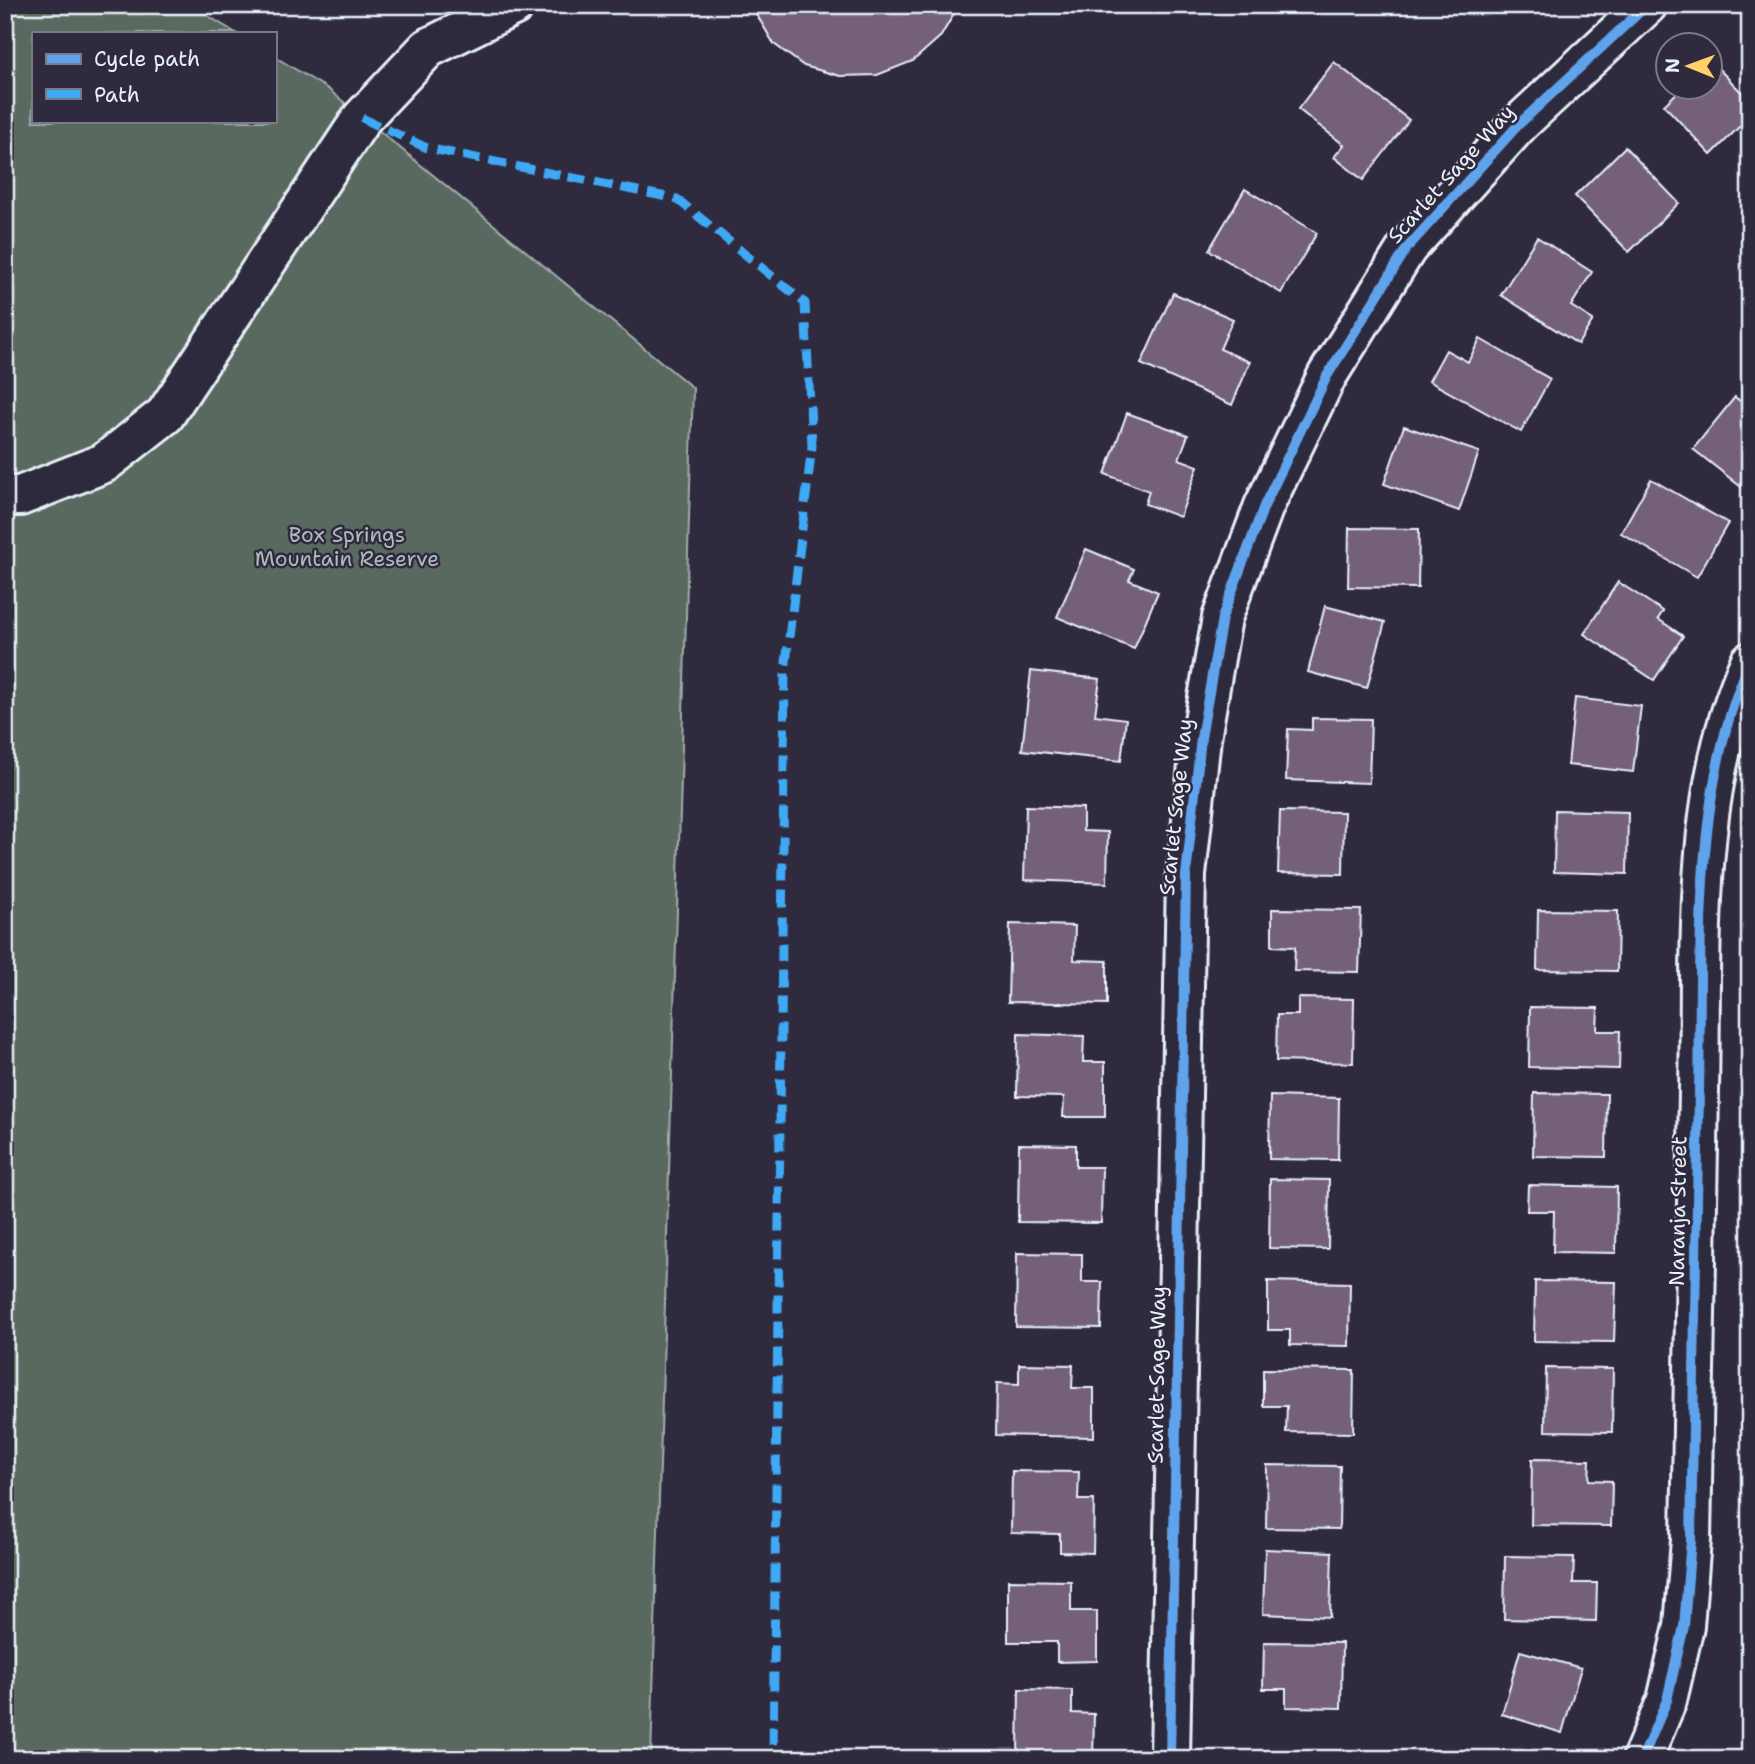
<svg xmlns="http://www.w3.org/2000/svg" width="1755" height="1764" font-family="'Shantell Sans',sans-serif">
<rect width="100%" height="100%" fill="#2f2a3d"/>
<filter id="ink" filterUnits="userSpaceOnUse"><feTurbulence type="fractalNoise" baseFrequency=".0143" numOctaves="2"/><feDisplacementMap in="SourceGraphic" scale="14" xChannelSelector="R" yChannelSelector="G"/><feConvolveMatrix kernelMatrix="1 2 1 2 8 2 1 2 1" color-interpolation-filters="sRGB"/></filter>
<g filter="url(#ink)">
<path fill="#5a6960" stroke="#a1adac" stroke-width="2" d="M 5,5 L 190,5 L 236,33 L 33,33 L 33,121 L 275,121 L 275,57 L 328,89 L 693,388 L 651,1759 L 5,1759 Z"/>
<g fill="#756179" stroke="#e8f1f8" stroke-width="2">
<path d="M 751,5 L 959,5 L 941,36 L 913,61 L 877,75 L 840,76 L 804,66 L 774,44 Z"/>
<path d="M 1710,60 L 1750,101 L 1750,116 L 1711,155 L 1664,105 L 1682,88 L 1710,88 Z"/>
<path d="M 1334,62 L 1409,120 L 1363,180 L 1334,157 L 1344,145 L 1298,109 Z"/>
<path d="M 1625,147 L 1679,203 L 1629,252 L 1575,196 Z"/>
<path d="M 1245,189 L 1317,233 L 1281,293 L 1209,250 Z"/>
<path d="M 1537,237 L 1592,272 L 1571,306 L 1593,320 L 1578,344 L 1501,295 Z"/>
<path d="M 1173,293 L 1233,319 L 1220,349 L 1250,362 L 1232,405 L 1141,364 Z"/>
<path d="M 1480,339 L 1550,379 L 1521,432 L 1429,381 L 1446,350 L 1468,362 Z"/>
<path d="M 1735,397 L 1750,409 L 1750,494 L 1693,449 Z"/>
<path d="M 1127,413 L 1188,435 L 1179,459 L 1198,466 L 1180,517 L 1145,504 L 1149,491 L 1105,474 Z"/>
<path d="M 1404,426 L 1479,452 L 1459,511 L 1384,484 Z"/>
<path d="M 1651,479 L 1728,523 L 1697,577 L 1621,533 Z"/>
<path d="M 1349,528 L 1419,529 L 1418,588 L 1348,587 Z"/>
<path d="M 1086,549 L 1134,569 L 1129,580 L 1158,592 L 1134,649 L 1057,617 Z"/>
<path d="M 1618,582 L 1663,611 L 1658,619 L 1683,636 L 1654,680 L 1584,634 Z"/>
<path d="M 1325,606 L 1385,622 L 1367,688 L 1308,672 Z"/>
<path d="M 1031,671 L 1100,679 L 1095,715 L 1126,719 L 1121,761 L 1022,750 Z"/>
<path d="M 1575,698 L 1641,706 L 1633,772 L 1568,765 Z"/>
<path d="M 1312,718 L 1371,719 L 1369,783 L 1286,780 L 1288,729 L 1312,730 Z"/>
<path d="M 1026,806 L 1083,808 L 1083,831 L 1108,832 L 1107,883 L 1024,880 Z"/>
<path d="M 1555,810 L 1628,812 L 1627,874 L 1554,872 Z"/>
<path d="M 1280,811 L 1344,812 L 1343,874 L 1278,873 Z"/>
<path d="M 1272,909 L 1361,910 L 1359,972 L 1294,971 L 1295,947 L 1272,946 Z"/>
<path d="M 1538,910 L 1618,911 L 1617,971 L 1537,970 Z"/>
<path d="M 1010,924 L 1075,926 L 1074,960 L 1107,961 L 1107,1004 L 1008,1002 Z"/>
<path d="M 1298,998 L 1354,999 L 1353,1063 L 1276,1061 L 1277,1015 L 1298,1015 Z"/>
<path d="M 1530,1007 L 1598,1008 L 1597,1031 L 1620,1031 L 1619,1069 L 1529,1067 Z"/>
<path d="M 1018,1034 L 1084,1036 L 1083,1062 L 1105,1062 L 1105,1117 L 1063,1117 L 1064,1097 L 1017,1096 Z"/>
<path d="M 1534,1093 L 1607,1094 L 1606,1157 L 1533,1156 Z"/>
<path d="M 1270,1096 L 1339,1098 L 1338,1160 L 1269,1159 Z"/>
<path d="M 1019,1144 L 1076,1145 L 1076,1167 L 1102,1167 L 1101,1223 L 1018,1222 Z"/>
<path d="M 1270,1179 L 1329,1180 L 1328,1249 L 1269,1248 Z"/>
<path d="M 1528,1185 L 1617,1187 L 1616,1253 L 1553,1252 L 1554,1211 L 1527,1211 Z"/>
<path d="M 1017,1253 L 1082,1254 L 1082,1282 L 1102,1282 L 1101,1328 L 1016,1327 Z"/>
<path d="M 1268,1281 L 1350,1283 L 1349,1346 L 1290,1345 L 1290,1330 L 1268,1330 Z"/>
<path d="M 1535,1281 L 1616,1282 L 1614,1342 L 1534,1341 Z"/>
<path d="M 1019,1364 L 1073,1365 L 1072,1388 L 1094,1388 L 1094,1437 L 996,1435 L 997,1383 L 1019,1384 Z"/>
<path d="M 1546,1368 L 1613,1369 L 1612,1432 L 1545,1431 Z"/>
<path d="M 1263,1369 L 1354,1370 L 1353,1433 L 1286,1432 L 1287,1406 L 1263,1406 Z"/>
<path d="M 1532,1459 L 1590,1460 L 1589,1480 L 1612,1481 L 1611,1526 L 1531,1525 Z"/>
<path d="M 1267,1465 L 1340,1466 L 1339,1529 L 1266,1528 Z"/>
<path d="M 1012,1471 L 1079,1472 L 1078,1500 L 1094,1500 L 1093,1553 L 1060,1552 L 1060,1534 L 1011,1533 Z"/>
<path d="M 1265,1549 L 1332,1552 L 1330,1617 L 1263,1614 Z"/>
<path d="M 1505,1556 L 1574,1557 L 1573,1583 L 1597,1583 L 1596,1621 L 1504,1619 Z"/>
<path d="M 1008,1580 L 1071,1581 L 1071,1611 L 1097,1611 L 1097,1661 L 1057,1662 L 1057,1642 L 1008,1642 Z"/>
<path d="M 1264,1642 L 1342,1643 L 1341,1708 L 1286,1707 L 1286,1689 L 1263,1689 Z"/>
<path d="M 1520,1651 L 1581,1668 L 1562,1733 L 1502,1714 Z"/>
<path d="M 1019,1689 L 1072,1690 L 1072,1713 L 1094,1714 L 1093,1759 L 1018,1756 Z"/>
</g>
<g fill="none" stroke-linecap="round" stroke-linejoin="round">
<g stroke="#e8f1f8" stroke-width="44">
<g id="minor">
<path d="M 5,496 L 20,496 L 104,463 L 165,415 L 362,118 L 428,48 L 515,5"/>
<path d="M 1170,1759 L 1186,875 L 1201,738 L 1222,618 L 1264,506 L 1327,376 L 1407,248 L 1519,124 L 1647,5"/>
<path d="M 1642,1759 L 1667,1700 L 1684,1626 L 1691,1540 C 1694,1390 1697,1240 1699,1090 C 1702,949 1691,793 1750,662"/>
</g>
</g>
<use href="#minor" stroke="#2f2a3d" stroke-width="38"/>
<path stroke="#3fa9f5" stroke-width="9" stroke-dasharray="18 9" stroke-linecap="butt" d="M 362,118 L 427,148 L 677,199 L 805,303 L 812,446 L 785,671 L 773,1759"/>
<g stroke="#2f2a3d" stroke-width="15">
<g id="cycleway">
<path d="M 1170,1759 L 1186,875 L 1201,738 L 1222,618 L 1264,506 L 1327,376 L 1407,248 L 1519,124 L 1647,5"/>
<path d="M 1642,1759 L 1667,1700 L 1684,1626 L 1691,1540 C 1694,1390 1697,1240 1699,1090 C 1702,949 1691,793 1750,662"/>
</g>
</g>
<use href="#cycleway" stroke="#60a3ed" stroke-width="10"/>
</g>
</g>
<g text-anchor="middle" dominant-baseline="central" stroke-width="5" stroke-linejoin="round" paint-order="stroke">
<g font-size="21" fill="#e8f1f8" stroke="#2f2a3d">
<text transform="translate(1451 174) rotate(-48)">Scarlet Sage Way</text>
<text transform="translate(1176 807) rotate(-84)">Scarlet Sage Way</text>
<text transform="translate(1678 1211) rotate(-89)">Naranja Street</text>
<text transform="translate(1157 1375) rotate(-89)">Scarlet Sage Way</text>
</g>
<g font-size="21" fill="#afbbbb" stroke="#2f2a3d">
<text x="347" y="535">Box Springs<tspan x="347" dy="24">Mountain Reserve</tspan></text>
</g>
</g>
<rect width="1755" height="1764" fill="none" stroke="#2f2a3d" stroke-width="28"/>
<rect x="14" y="14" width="1727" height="1736" fill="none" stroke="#e8f1f8" stroke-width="2.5" filter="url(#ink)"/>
<rect x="32" y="32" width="245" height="91" fill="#2f2a3d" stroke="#797a88" stroke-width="2"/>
<rect x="46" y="54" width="35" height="10" fill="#60a3ed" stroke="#797a88" stroke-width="2"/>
<text x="94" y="66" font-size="21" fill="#e8f1f8">Cycle path</text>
<rect x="46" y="89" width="35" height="10" fill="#3fa9f5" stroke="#797a88" stroke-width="2"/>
<text x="94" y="102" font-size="21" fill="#e8f1f8">Path</text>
<g transform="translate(1689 66) rotate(271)"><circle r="33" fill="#2f2a3d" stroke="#797a88" stroke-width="2"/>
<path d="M0-5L12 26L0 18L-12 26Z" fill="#ffd166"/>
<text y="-10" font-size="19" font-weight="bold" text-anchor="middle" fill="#e8f1f8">N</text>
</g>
</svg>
